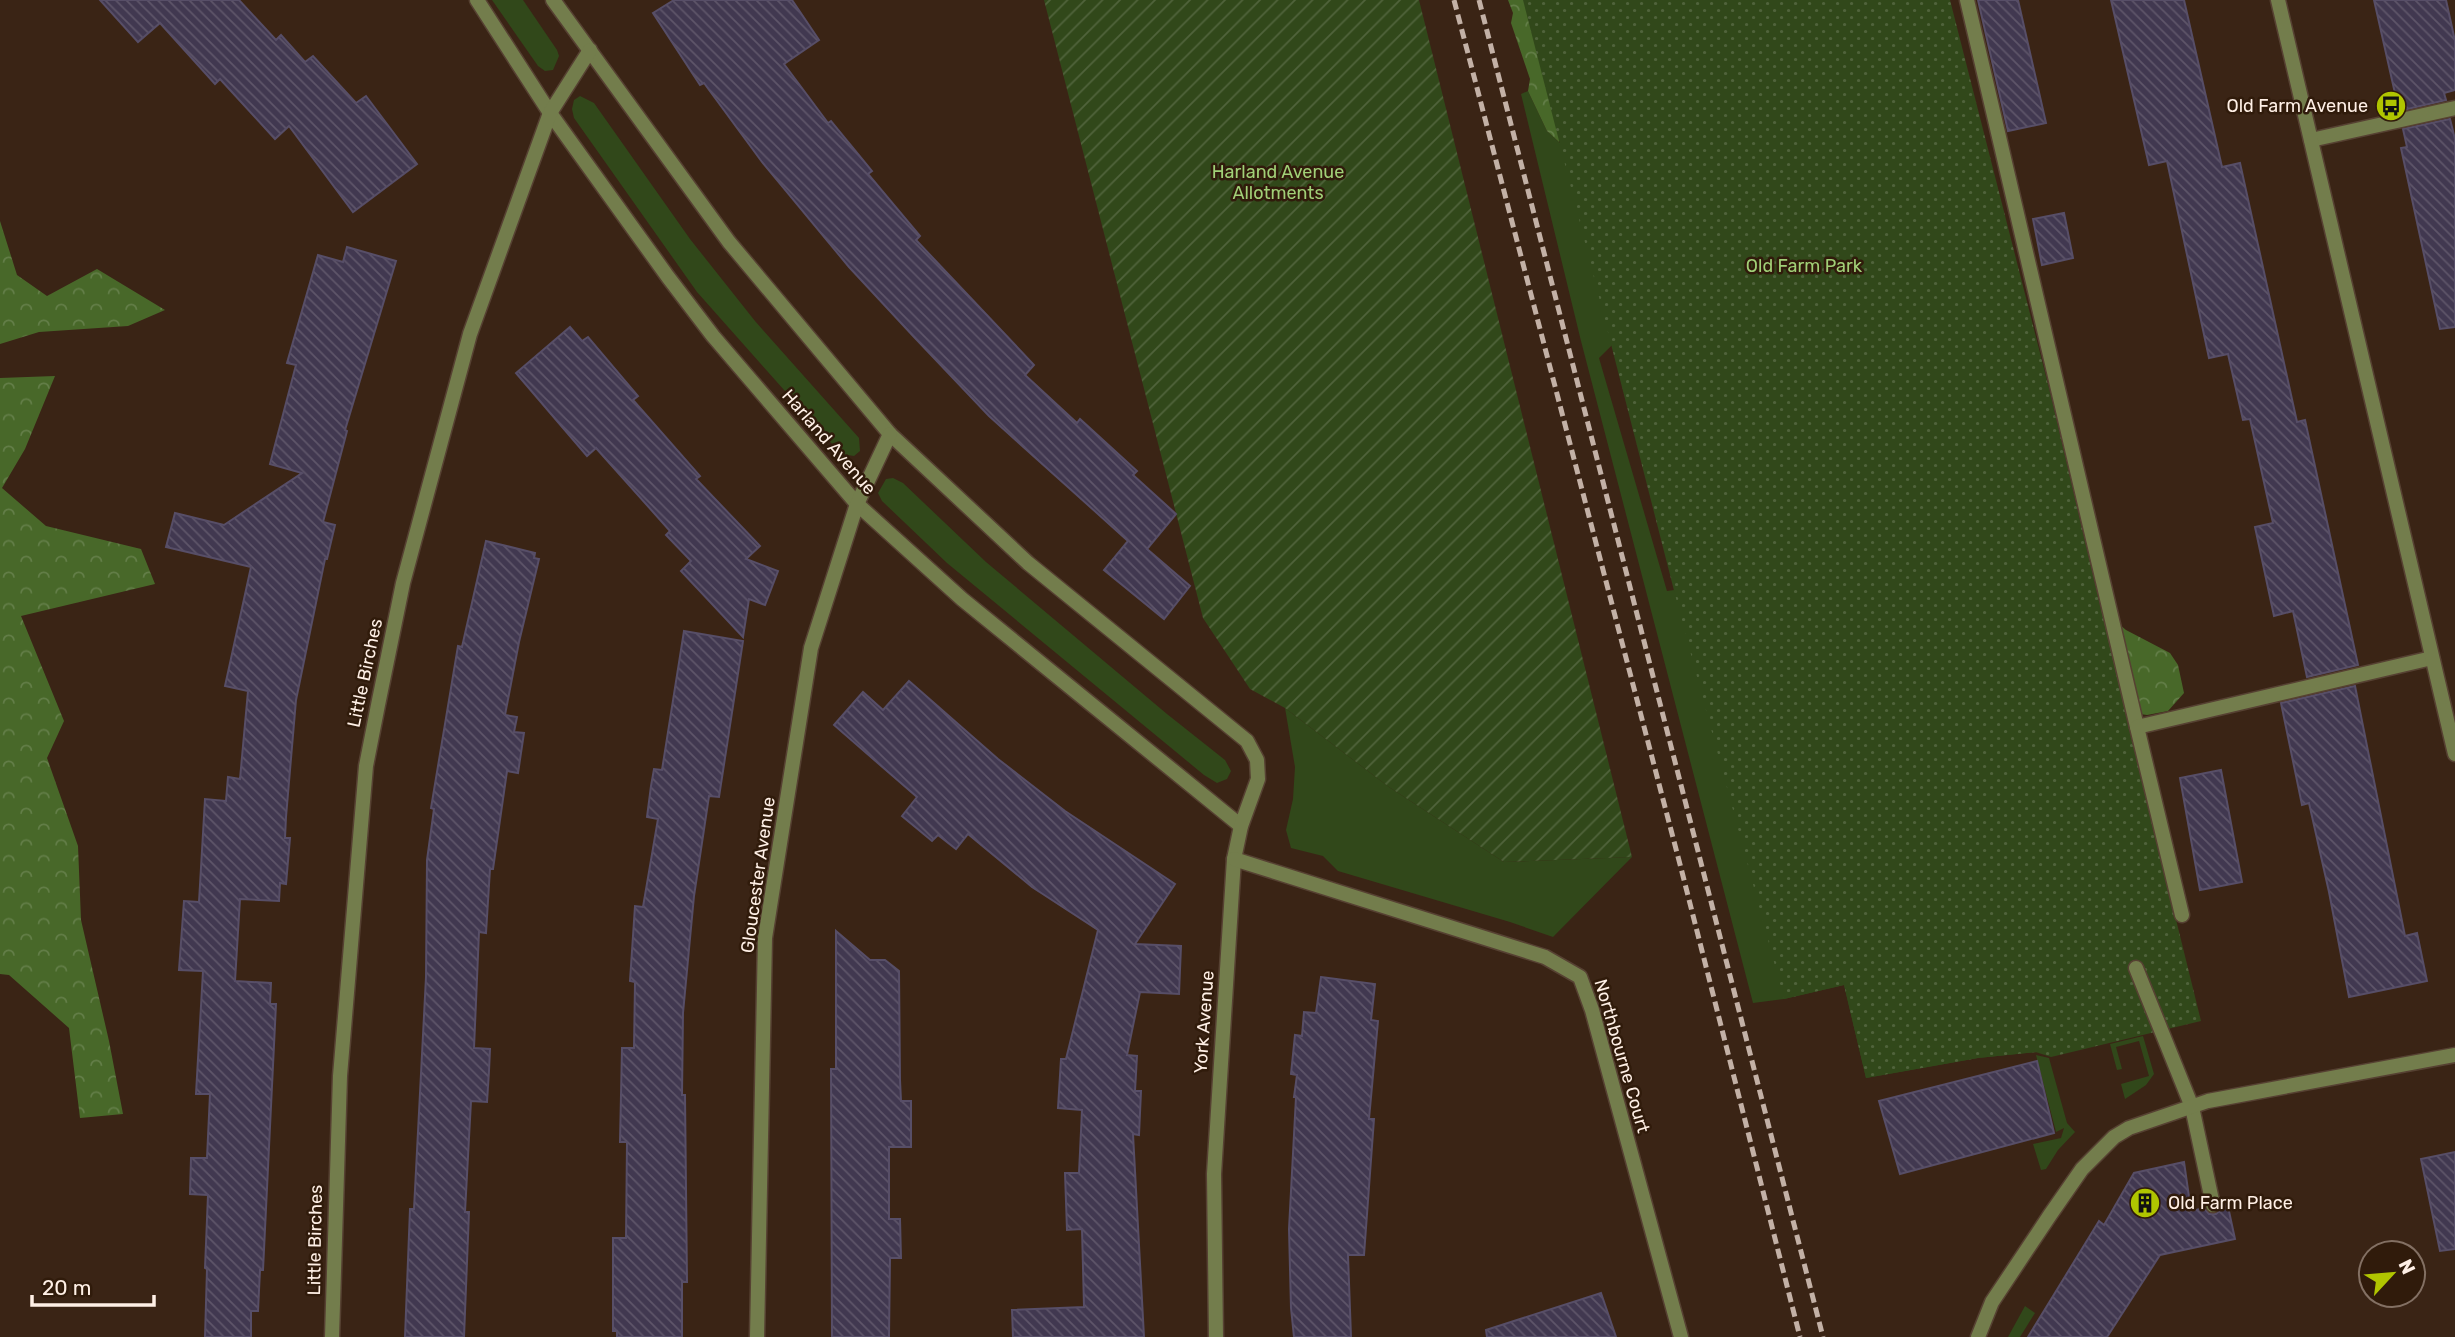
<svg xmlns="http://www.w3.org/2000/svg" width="2455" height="1337" font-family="Rubik,sans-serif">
<defs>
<pattern id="forest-crowns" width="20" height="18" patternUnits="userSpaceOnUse" patternTransform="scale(1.75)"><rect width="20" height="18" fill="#486829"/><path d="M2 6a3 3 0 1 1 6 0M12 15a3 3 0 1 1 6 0" fill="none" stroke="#637e48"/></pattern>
<pattern id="park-dots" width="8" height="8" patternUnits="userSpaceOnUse" patternTransform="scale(1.75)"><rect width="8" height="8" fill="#31481a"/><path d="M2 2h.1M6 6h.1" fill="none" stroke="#50633b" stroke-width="1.8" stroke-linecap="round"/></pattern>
<pattern id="garden-furrows" width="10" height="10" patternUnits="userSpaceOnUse" patternTransform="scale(1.75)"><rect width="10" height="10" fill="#31481a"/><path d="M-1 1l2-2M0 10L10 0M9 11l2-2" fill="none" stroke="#50633b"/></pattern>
<pattern id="building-back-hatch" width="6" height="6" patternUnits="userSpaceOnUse" patternTransform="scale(1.75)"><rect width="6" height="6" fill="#413850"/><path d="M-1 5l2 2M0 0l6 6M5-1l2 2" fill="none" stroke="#5e5569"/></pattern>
</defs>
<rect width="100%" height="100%" fill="#3a2415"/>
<g fill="#31481a">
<path d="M 492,0 L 523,0 L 557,50 L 559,56 L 553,70 L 545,71 L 538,66 Z"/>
<path d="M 1528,91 L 1547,131 L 1692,266 L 1599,358 L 1667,591 L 1674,590 L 1960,1028 L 2051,1057 L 2036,1052 L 1978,1058 L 1866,1078 L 1844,985 L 1784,999 L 1753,1003 L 1581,341 L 1521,94 Z"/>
<path d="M 580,96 L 594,103 L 690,239 L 755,321 L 859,438 L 860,451 L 854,456 L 841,454 L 697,292 L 574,118 L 572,109 L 574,100 Z"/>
<path d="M 893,478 L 903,483 L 986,562 L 1167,714 L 1225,760 L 1231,771 L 1227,779 L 1217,783 L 1204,775 L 947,563 L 882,501 L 878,493 L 886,479 Z"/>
<path d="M 1285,708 L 1389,787 L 1504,862 L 1632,857 L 1553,937 L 1510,922 L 1338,871 L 1323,856 L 1291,848 L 1286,830 L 1293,799 L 1295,767 Z"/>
<path d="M 2143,1036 L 2154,1074 L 2146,1085 L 2125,1099 L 2121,1084 L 2149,1076 L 2139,1041 L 2116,1047 L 2122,1069 L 2117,1070 L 2110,1044 Z"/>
<path d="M 2036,1055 L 2049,1058 L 2067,1123 L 2075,1132 L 2058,1150 L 2046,1169 L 2041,1170 L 2033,1144 L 2061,1138 L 2064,1128 L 2056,1132 Z"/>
<path d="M 2025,1306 L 2035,1313 L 2020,1337 L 2008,1337 Z"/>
</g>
<g fill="url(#forest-crowns)">
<path d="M 1508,0 L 1568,0 L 1559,142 L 1547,131 L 1528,91 L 1530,79 L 1511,23 L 1513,13 Z"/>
<path d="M 0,221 L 17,275 L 47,296 L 97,269 L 165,310 L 128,326 L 39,332 L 0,344 Z"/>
<path d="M 55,376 L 25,449 L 2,488 L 46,526 L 141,549 L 155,584 L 21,616 L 64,721 L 47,758 L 78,846 L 81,920 L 109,1041 L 123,1114 L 80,1118 L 69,1028 L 9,975 L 0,974 L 0,378 Z"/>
<path d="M 2091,601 L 2126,630 L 2170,653 L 2178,665 L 2184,693 L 2168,711 L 2147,715 L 2113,710 Z"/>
</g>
<path fill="url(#park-dots)" d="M 1523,0 L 1950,0 L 2050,392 L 2131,737 L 2201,1021 L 2051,1057 L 2036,1052 L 1978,1058 L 1866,1078 L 1844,985 L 1784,999 L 1679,610 Z"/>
<path fill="url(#garden-furrows)" d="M 1044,0 L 1419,0 L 1632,857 L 1504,862 L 1389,787 L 1285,708 L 1250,689 L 1203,618 Z"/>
<g fill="url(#building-back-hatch)" stroke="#574e67" stroke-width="2">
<path d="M 100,0 L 239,0 L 276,40 L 281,35 L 305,62 L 313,56 L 356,103 L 366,96 L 417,164 L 353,212 L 289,126 L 275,139 L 220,79 L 215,84 L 160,23 L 138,42 Z"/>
<path d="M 674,0 L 792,0 L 819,40 L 784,64 L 828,123 L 831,121 L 872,171 L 868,174 L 920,236 L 916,240 L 1034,365 L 1025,375 L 1077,423 L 1080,419 L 1137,471 L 1133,475 L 1176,514 L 1147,549 L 1190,586 L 1164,619 L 1104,570 L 1128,541 L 989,416 L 915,338 L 849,267 L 762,162 L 704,83 L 700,85 L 653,13 Z"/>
<path d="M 1978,0 L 2018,0 L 2046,123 L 2008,131 Z"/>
<path d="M 2111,0 L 2184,0 L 2222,167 L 2240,163 L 2297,422 L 2305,420 L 2358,665 L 2307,677 L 2293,611 L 2274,616 L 2255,527 L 2273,523 L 2250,419 L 2243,420 L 2228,354 L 2209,358 L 2167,161 L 2149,165 Z"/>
<path d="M 2374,0 L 2446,0 L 2455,41 L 2455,90 L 2444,93 L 2446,100 L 2399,111 Z"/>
<path d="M 2450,119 L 2455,139 L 2455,327 L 2440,329 L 2401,148 L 2407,147 L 2403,129 Z"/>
<path d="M 2064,213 L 2073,258 L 2042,265 L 2033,219 Z"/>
<path d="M 347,247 L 396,261 L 345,430 L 347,431 L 323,522 L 335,525 L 327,559 L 325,559 L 296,700 L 286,817 L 285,838 L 290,838 L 286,884 L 280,883 L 279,901 L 240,899 L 235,981 L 271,983 L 270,1004 L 276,1004 L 263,1270 L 260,1270 L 258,1311 L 251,1311 L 251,1337 L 205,1337 L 207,1269 L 205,1268 L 208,1195 L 190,1194 L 191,1158 L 207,1158 L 210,1094 L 196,1094 L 203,971 L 179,970 L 184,901 L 199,902 L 205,799 L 226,801 L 228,777 L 240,779 L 248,691 L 225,686 L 251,567 L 166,547 L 175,513 L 224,525 L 302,473 L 270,464 L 296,365 L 287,363 L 318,255 L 343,262 Z"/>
<path d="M 570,327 L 582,341 L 588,337 L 638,396 L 633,400 L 700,476 L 696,479 L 760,546 L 746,559 L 778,571 L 765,605 L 749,599 L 743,637 L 681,571 L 691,561 L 666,535 L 670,531 L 596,448 L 587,456 L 516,373 Z"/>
<path d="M 486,541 L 535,553 L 534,558 L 539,559 L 519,642 L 505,715 L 517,717 L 514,732 L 524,733 L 518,773 L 507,771 L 493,869 L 490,869 L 486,933 L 479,932 L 474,1048 L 490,1049 L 489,1071 L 487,1102 L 471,1101 L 465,1212 L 469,1212 L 464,1337 L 405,1337 L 410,1209 L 414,1209 L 426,977 L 427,860 L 434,809 L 431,808 L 458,646 L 462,647 Z"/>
<path d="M 684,631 L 743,641 L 719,797 L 709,796 L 694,896 L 683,1013 L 682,1095 L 685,1095 L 687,1282 L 682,1282 L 682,1337 L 617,1337 L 617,1331 L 613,1331 L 613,1238 L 626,1238 L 627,1142 L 620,1142 L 622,1048 L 634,1048 L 635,982 L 630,981 L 635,906 L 643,907 L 658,819 L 647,817 L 651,786 L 654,769 L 662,770 Z"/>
<path d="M 909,681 L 998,759 L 1065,811 L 1175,884 L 1135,944 L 1181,946 L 1179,994 L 1140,992 L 1127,1055 L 1137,1056 L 1135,1091 L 1141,1091 L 1139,1135 L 1133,1134 L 1144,1337 L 1013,1337 L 1012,1310 L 1084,1307 L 1082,1229 L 1067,1230 L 1065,1173 L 1079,1173 L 1082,1110 L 1058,1108 L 1061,1059 L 1066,1059 L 1098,930 L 1032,887 L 968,834 L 956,849 L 938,835 L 932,841 L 902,816 L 917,797 L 834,725 L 863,692 L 883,710 Z"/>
<path d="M 2355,686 L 2405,936 L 2417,933 L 2427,981 L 2349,997 L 2329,892 L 2309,803 L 2302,805 L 2281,703 Z"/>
<path d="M 2221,770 L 2242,882 L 2200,890 L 2180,778 Z"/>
<path d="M 836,931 L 870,960 L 885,960 L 899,971 L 900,1080 L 901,1101 L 911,1101 L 911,1147 L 889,1147 L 889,1219 L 900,1219 L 901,1258 L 890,1258 L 889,1337 L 832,1337 L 831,1069 L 836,1069 Z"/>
<path d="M 1321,977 L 1375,984 L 1371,1020 L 1378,1021 L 1369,1119 L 1374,1119 L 1364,1255 L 1348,1255 L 1351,1337 L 1294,1337 L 1291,1308 L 1289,1229 L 1296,1097 L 1294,1097 L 1297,1075 L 1291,1074 L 1295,1035 L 1302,1036 L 1304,1012 L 1316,1013 Z"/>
<path d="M 2037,1061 L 2054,1133 L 1900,1174 L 1879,1101 Z"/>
<path d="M 2455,1152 L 2455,1249 L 2440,1251 L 2421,1159 Z"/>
<path d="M 2184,1162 L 2191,1211 L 2204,1208 L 2209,1214 L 2216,1214 L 2222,1209 L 2222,1203 L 2227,1202 L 2235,1239 L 2160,1255 L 2107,1337 L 2028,1337 L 2099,1221 L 2104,1225 L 2134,1173 Z"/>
<path d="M 1601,1293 L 1616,1337 L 1487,1337 L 1486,1330 Z"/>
</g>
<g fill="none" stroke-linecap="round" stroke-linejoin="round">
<g stroke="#564132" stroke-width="17">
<g id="lane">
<path d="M 1967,0 L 2137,727"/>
<path d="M 2311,140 L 2455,108"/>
<path d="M 2182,915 L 2137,727 L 2432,658"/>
<path d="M 2136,968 L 2192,1107 L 2213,1205"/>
</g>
</g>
<g stroke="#564132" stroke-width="17">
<g id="street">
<path d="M 477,0 L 550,113 L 668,277 L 713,336 L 857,504 L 962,599 L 1241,826"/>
<path d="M 553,0 L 729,242 L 890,434 L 1028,563 L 1247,741 L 1257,760 L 1258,779 L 1241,826 L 1234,859 L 1214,1174 L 1216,1337"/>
<path d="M 2278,0 L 2455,754"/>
<path d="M 1234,859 L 1545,957 L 1580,977 L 1592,1010 L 1681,1337"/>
<path d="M 332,1337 L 340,1076 L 366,766 L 378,705 L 403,583 L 470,334 L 550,113 L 590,50"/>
<path d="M 757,1337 L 765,938 L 811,648 L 857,504 L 890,434"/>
<path d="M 1978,1337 L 1992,1302 L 2050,1215 L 2082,1169 L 2114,1137 L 2129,1128 L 2208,1101 L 2455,1055"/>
</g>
</g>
<use href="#lane" stroke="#737d4c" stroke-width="14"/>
<use href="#street" stroke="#737d4c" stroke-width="14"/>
<g stroke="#c3b1a6" stroke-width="5" stroke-dasharray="10 5" stroke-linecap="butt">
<path d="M 1454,0 L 1682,872 L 1800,1337"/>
<path d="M 1479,0 L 1823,1337"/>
</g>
</g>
<defs>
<g id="bus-disc" transform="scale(1.575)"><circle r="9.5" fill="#b0c500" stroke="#301b0b"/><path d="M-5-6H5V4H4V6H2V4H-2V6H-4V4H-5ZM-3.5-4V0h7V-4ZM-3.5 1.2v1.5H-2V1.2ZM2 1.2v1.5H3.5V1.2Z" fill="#111"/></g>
<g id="building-disc" transform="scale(1.575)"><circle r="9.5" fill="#b0c500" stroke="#301b0b"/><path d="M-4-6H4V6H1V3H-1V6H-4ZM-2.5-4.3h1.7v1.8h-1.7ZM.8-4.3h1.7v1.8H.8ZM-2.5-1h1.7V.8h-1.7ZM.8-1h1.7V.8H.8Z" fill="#111"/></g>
</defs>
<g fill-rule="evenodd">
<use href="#bus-disc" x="2391" y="106"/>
<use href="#building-disc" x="2145" y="1203"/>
</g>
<g text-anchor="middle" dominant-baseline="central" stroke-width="5" stroke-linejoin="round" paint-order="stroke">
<g font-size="18" fill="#fff0e6" stroke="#301b0b" text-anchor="end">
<text x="2368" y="106">Old Farm Avenue</text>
<text x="2168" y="1203" text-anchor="start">Old Farm Place</text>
</g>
<g font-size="18" fill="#a1d077" stroke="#301b0b">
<text x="1278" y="172">Harland Avenue<tspan x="1278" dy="21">Allotments</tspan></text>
<text x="1804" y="266">Old Farm Park</text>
</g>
<g font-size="18" fill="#fff0e6" stroke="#301b0b">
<text transform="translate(829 442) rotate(49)">Harland Avenue</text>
<text transform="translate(365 673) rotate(-78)">Little Birches</text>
<text transform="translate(758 875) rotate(-82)">Gloucester Avenue</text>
<text transform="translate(1204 1022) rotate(-86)">York Avenue</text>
<text transform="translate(1622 1056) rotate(74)">Northbourne Court</text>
<text transform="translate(315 1240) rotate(-89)">Little Birches</text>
</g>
</g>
<g transform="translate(2392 1274) rotate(64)"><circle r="33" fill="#301b0b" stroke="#837063" stroke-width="2"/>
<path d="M0-5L12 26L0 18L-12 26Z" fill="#b0c500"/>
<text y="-10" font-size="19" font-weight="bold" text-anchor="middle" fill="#fff0e6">N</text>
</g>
<path d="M32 1295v10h122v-10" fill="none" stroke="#fff0e6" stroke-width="3.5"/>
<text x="42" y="1295" font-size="21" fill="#fff0e6" stroke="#301b0b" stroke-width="5" paint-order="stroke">20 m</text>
</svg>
